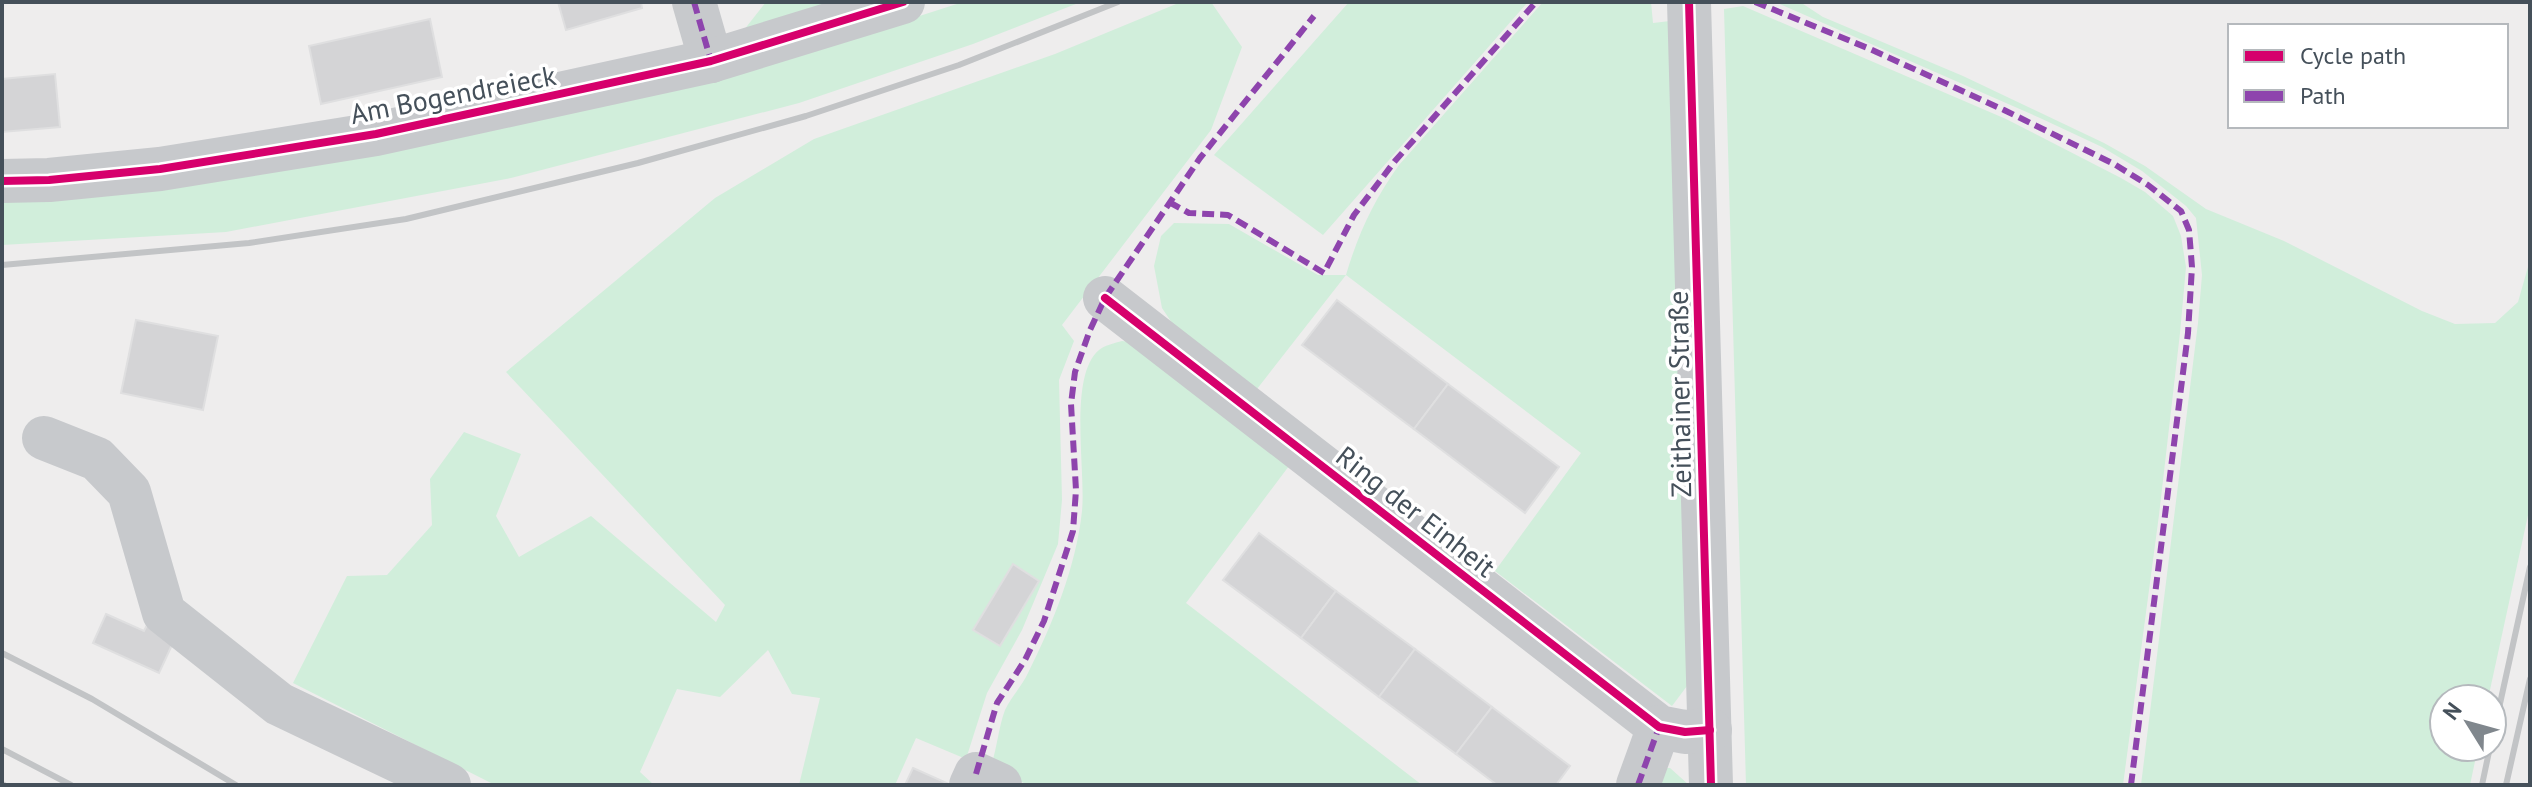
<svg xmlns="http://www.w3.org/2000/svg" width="2532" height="787" font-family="'PT Sans',sans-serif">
<rect width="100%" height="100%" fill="#eeeded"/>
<g fill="#d1eedb">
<path d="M 766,2 L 858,2 L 740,35 Z"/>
<path d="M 963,2 L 1081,2 L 973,44 L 799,103 L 511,178 L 226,232 L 2,245 L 2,199 L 876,30 Z"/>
<path d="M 1181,2 L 1211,2 L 1242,47 L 1211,130 L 1062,325 L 1074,341 L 1059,380 L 1062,500 L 1058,544 L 1022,630 L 987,693 L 966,759 L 916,738 L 895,785 L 799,785 L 820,698 L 792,694 L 768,650 L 720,697 L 677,689 L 640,772 L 654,785 L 495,785 L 293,683 L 347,576 L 387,575 L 432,525 L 430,479 L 464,432 L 521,454 L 496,516 L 519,557 L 591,516 L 716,622 L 725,605 L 506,372 L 715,198 L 814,139 L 1055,54 Z"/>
<path d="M 1349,2 L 1528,2 L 1323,235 L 1214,155 Z"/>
<path d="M 1543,2 L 1651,2 L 1653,23 L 1670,21 L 1690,682 L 1672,706 L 1495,571 L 1581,453 L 1346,275 L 1257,389 L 1178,332 L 1162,308 L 1154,266 L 1161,236 L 1174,223 L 1229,224 L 1318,275 L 1346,275 C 1358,234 1374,200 1399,165 Z"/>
<path d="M 1775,2 L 1800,2 L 1823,17 L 1963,76 L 2104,143 L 2145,166 L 2206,209 L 2284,241 L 2422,311 L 2455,324 L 2495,323 L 2518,302 L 2530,260 L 2530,506 L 2488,699 L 2444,699 L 2444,747 L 2478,747 L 2470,785 L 2141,785 L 2198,323 L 2202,275 L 2196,218 L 2186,206 L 2142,171 L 2102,147 L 2040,118 Z"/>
<path d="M 1743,6 L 2006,119 L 2121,178 L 2145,192 L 2173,216 L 2181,236 L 2186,267 L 2180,333 L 2159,515 L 2123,785 L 1746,785 L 1724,9 Z"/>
<path d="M 1122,341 L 1142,344 L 1292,462 L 1186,603 L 1422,785 L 1029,785 L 990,769 C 997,750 998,729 1005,710 C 1011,697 1022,686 1028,673 C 1053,623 1076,567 1082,511 C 1086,471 1068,376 1099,350 C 1105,345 1115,343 1122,341 Z"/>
<path d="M 1656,768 L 1670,768 L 1689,785 L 1648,785 Z"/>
</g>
<g fill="#d4d4d6" stroke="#dfdfe0" stroke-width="2">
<path d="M 558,2 L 641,2 L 642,8 L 566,30 Z"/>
<path d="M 430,19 L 442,77 L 321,104 L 309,46 Z"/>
<path d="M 55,74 L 60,127 L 2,132 L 2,79 Z"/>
<path d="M 1337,300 L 1448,384 L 1414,429 L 1302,345 Z"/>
<path d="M 136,320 L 218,336 L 203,410 L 121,393 Z"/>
<path d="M 1448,384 L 1559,467 L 1525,513 L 1414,429 Z"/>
<path d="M 1259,533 L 1336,591 L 1301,638 L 1223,580 Z"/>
<path d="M 1013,564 L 1039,581 L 1000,646 L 973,630 Z"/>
<path d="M 1336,591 L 1415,649 L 1379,697 L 1301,638 Z"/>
<path d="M 106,614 L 144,631 L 150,619 L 178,632 L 159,673 L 93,643 Z"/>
<path d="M 1415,649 L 1492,707 L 1456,754 L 1379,697 Z"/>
<path d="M 1492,707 L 1570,766 L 1556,785 L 1497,785 L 1456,754 Z"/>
<path d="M 913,768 L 949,784 L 948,785 L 905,785 Z"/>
</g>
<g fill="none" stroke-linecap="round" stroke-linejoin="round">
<g stroke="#c7c9cc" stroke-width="44">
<path d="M 694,2 L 711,61"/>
<path d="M 1689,2 L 1711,785"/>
<path d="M 2,181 L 49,180 L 160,169 L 376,134 L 711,61 L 903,2"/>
<path d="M 1105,298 L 1659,727 L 1685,732 L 1710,730"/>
<path d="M 44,438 L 97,459 L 129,492 L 164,613 L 279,704 L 449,785"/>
<path d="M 971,785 L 976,774 L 1000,785"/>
<path d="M 1638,785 L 1659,727"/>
</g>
<g stroke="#c2c4c6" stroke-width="6">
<path d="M 2,265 L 249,243 L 406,219 L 638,163 L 806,116 L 959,65 L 1118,2"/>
<path d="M 2,653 L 92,699 L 236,785"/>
<path d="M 2492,740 L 2530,567"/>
<path d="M 2,749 L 71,785"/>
<path d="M 2,784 L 4,785"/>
<path d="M 2482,785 L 2490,747"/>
<path d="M 2506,785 L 2530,679"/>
</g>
<g stroke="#8e44ad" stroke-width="6" stroke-dasharray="12 6" stroke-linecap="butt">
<path d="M 694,2 L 711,61"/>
<path d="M 1755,2 L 1870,49 L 2004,110 L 2114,164 L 2148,185 L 2181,211 L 2189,230 L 2192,267 L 2188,333 L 2131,785"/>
<path d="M 1169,202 L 1189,213 L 1228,215 L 1324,273 L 1354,215 L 1395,161 L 1536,2"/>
<path d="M 976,774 L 997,703 L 1025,660 L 1044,621 L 1073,531 L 1076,490 L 1071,404 L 1075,372 L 1090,330 L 1105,298 L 1200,158 L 1314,16"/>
<path d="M 1638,785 L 1659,727"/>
</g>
<g stroke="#fff" stroke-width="13">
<g id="cycleway">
<path d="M 1689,2 L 1711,785"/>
<path d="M 2,181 L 49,180 L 160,169 L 376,134 L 711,61 L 903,2"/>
<path d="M 1105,298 L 1659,727 L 1685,732 L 1710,730"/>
</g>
</g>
<use href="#cycleway" stroke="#d6006c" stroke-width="8"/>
</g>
<g text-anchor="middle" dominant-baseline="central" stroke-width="7" stroke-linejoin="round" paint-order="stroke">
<g font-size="28" fill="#45505a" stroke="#fff">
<text transform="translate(453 94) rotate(-11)">Am Bogendreieck</text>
<text transform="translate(1679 394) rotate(-91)">Zeithainer Straße</text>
<text transform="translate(1416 511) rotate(38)">Ring der Einheit</text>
</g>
</g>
<rect width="2532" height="787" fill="none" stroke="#45505a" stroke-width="8"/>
<rect x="2228" y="24" width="280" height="104" fill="#ffffff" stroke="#b5b9bd" stroke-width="2"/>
<rect x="2244" y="50" width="40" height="12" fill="#d6006c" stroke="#b5b9bd" stroke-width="2"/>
<text x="2300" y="64" font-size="24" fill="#45505a">Cycle path</text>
<rect x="2244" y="90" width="40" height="12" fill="#8e44ad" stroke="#b5b9bd" stroke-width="2"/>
<text x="2300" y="104" font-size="24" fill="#45505a">Path</text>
<g transform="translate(2468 723) rotate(307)"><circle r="38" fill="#ffffff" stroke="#b5b9bd" stroke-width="2"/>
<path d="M0-6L14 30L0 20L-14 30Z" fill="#80878d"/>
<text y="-12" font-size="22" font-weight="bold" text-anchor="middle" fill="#45505a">N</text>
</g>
</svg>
